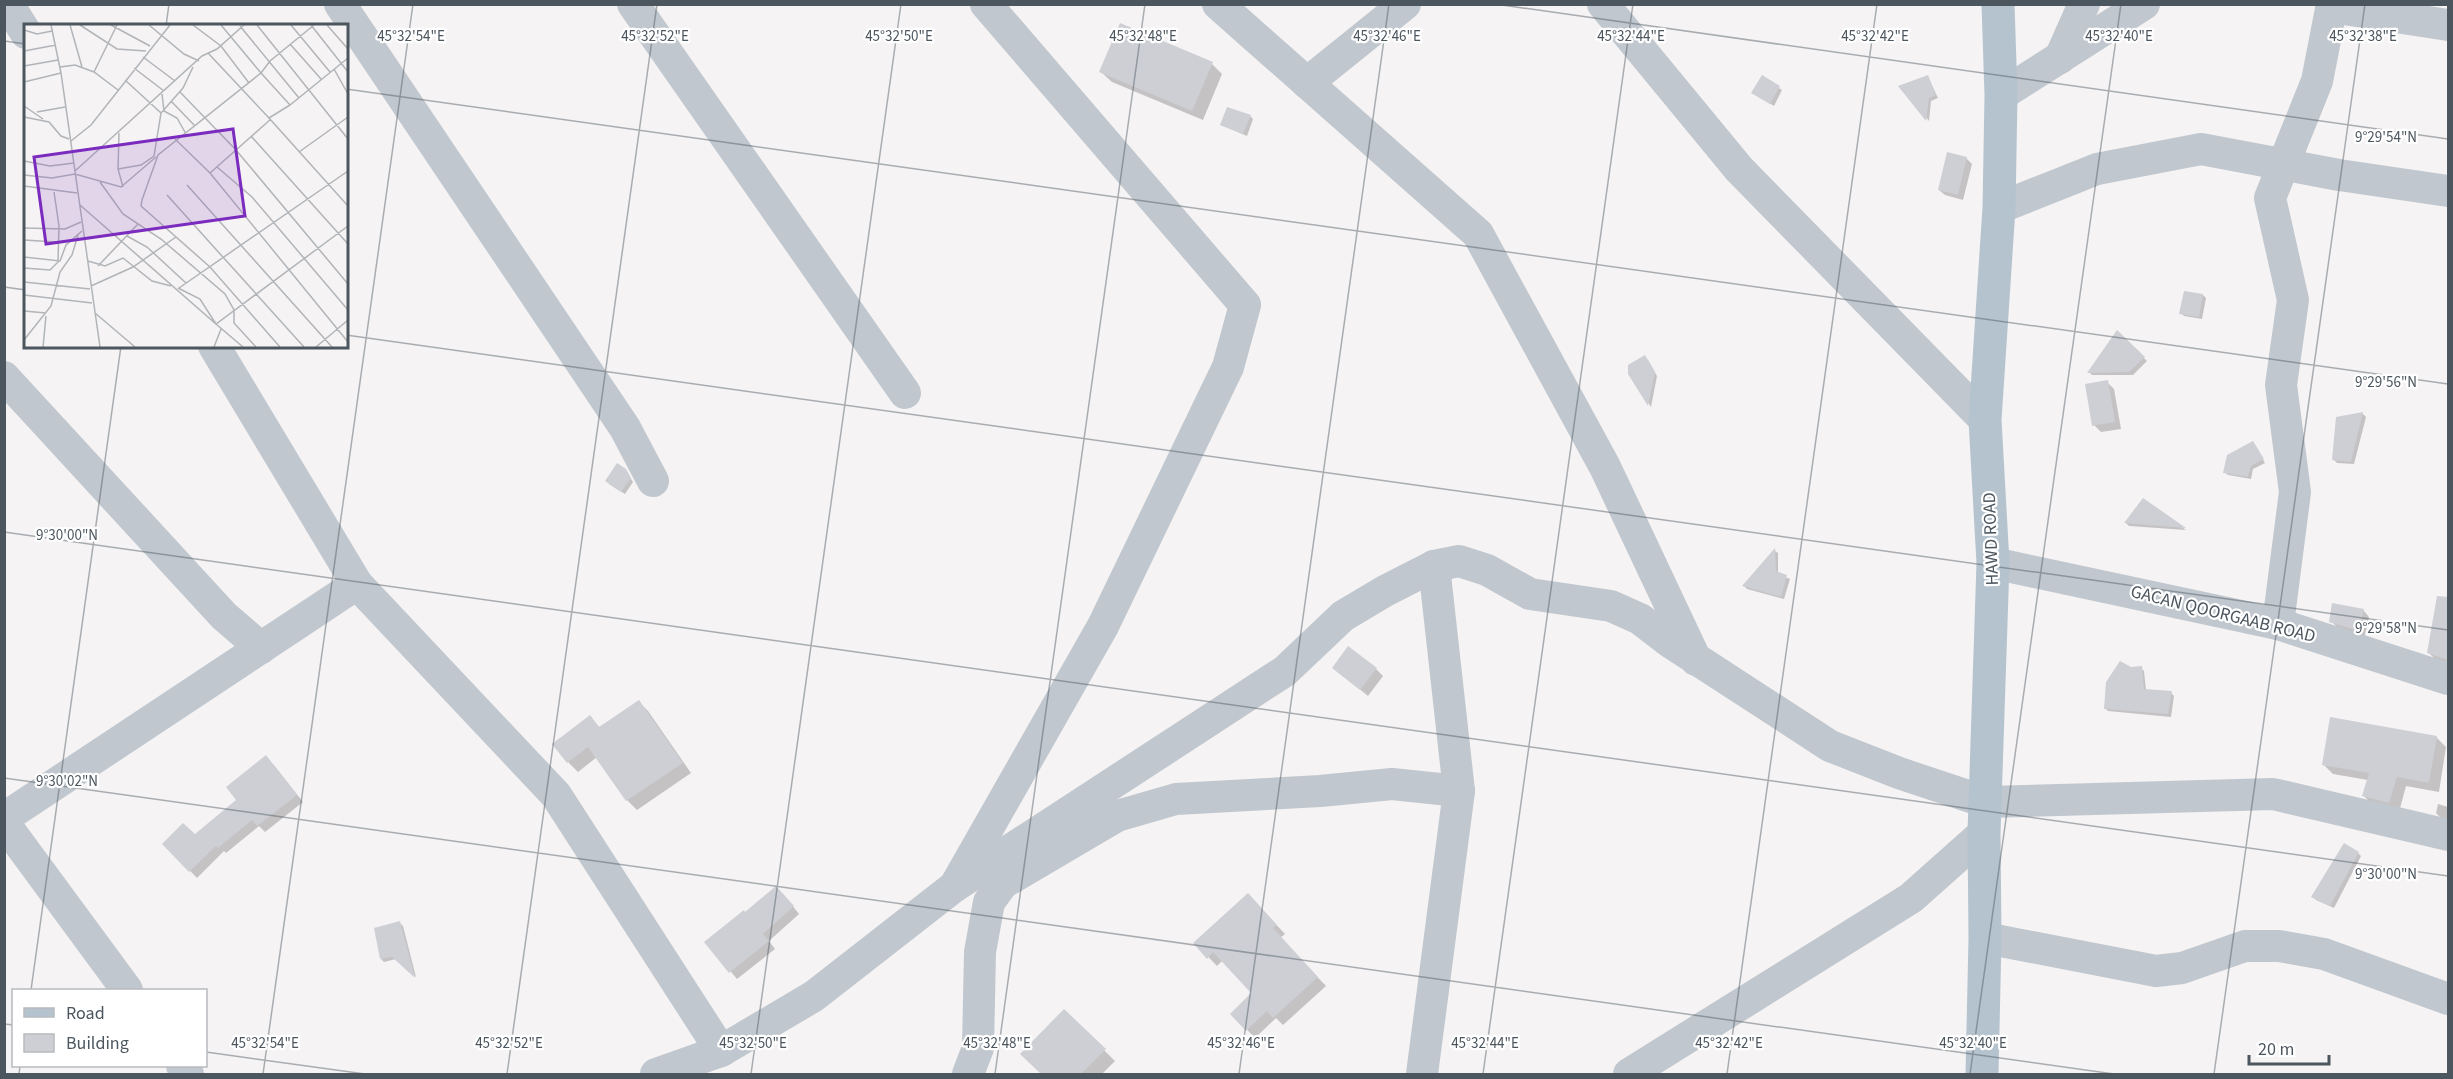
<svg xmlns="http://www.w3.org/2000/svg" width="2453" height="1079" font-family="'Source Sans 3',sans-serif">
<rect width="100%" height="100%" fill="#f5f3f3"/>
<g fill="#0003">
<path d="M 1212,64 L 1222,74 L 1203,120 L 1112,82 L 1101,72 Z"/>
<path d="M 1928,77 L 1938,98 L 1931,101 L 1929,121 L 1901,86 Z"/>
<path d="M 1762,78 L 1782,90 L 1774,106 L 1756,95 Z"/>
<path d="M 1250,116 L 1253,119 L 1247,136 L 1221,125 Z"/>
<path d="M 1966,158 L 1972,164 L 1963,200 L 1945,195 L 1939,190 Z"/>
<path d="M 2203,295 L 2206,298 L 2202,319 L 2184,316 L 2181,313 Z"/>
<path d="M 2117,333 L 2147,361 L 2133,375 L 2092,375 L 2089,372 Z"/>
<path d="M 1648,360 L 1657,376 L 1651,407 L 1630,373 Z"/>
<path d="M 2107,382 L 2114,389 L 2121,429 L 2101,432 L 2094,425 Z"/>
<path d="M 2363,414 L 2366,417 L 2354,464 L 2337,463 L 2333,459 L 2337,419 Z"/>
<path d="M 2253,443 L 2265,463 L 2253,469 L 2251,479 L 2228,475 L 2225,472 Z"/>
<path d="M 625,470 L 633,482 L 625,494 L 609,484 Z"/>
<path d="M 2144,501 L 2186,530 L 2129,526 L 2126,523 Z"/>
<path d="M 1775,551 L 1778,553 L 1778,574 L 1790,579 L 1784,599 L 1747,589 L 1744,586 Z"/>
<path d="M 2363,610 L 2369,617 L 2365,636 L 2337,627 L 2331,621 Z"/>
<path d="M 2433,628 L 2448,631 L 2448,666 L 2439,663 L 2429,653 Z"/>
<path d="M 1334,668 L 1376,669 L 1383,676 L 1368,696 Z"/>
<path d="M 2141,668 L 2144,671 L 2146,690 L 2171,693 L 2174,696 L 2171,717 L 2108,711 L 2105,708 L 2130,669 Z"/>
<path d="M 639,702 L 648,711 L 691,773 L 637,810 L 627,800 L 597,757 L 578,772 L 568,762 L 590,717 L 600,728 Z"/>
<path d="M 2436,737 L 2446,747 L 2439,792 L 2406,786 L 2399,812 L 2374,806 L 2364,796 L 2368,780 L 2333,774 L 2323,764 Z"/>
<path d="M 273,764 L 303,802 L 265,832 L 259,826 L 226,853 L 224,851 L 197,878 L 164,844 L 195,836 L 238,800 Z"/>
<path d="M 2438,804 L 2448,807 L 2448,821 L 2443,820 L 2436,813 Z"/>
<path d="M 2358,853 L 2361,856 L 2334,908 L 2316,900 L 2313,897 Z"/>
<path d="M 783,894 L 799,914 L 769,941 L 775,949 L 737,979 L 706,942 L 746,914 Z"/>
<path d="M 1256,903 L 1285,934 L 1280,938 L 1326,986 L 1283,1025 L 1276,1018 L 1255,1038 L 1232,1014 L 1253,993 L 1223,960 L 1217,966 L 1195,943 Z"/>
<path d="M 400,923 L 403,926 L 416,977 L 396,959 L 384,962 L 381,959 Z"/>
<path d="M 1064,1011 L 1115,1061 L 1102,1074 L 1043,1074 L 1022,1054 Z"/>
</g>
<g fill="#cdcfd5">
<path d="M 1120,23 L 1213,62 L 1192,111 L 1099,72 Z"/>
<path d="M 1762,75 L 1780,86 L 1770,104 L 1751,93 Z"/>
<path d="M 1928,75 L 1936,95 L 1929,98 L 1926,121 L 1898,86 Z"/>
<path d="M 1227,107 L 1251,115 L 1243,134 L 1220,125 Z"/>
<path d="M 1947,152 L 1967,157 L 1958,195 L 1938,190 Z"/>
<path d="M 2184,291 L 2203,294 L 2199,317 L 2179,314 Z"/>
<path d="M 2117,330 L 2145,357 L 2129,372 L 2087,373 Z"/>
<path d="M 1645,355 L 1655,372 L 1648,406 L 1628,374 L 1628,365 Z"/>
<path d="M 2108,380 L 2115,422 L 2092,426 L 2085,384 Z"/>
<path d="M 2363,412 L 2351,462 L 2332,460 L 2336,417 Z"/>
<path d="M 2253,441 L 2264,459 L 2251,466 L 2248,477 L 2223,473 L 2227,455 Z"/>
<path d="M 617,463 L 626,469 L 631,478 L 621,492 L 605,481 Z"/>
<path d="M 2143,498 L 2186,528 L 2124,523 Z"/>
<path d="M 1775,548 L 1776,571 L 1787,575 L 1781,597 L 1742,586 Z"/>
<path d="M 2437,596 L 2448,597 L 2448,660 L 2427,653 Z"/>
<path d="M 2332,603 L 2364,609 L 2359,631 L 2329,622 Z"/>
<path d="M 1348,646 L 1377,668 L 1360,690 L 1332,668 Z"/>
<path d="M 2120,661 L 2131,667 L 2142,666 L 2144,689 L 2172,691 L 2168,714 L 2104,709 L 2106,682 Z"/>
<path d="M 639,700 L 683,763 L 626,801 L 588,747 L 567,763 L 552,744 L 590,715 L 599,727 Z"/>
<path d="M 2330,717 L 2437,736 L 2429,783 L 2397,777 L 2389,803 L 2362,796 L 2369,773 L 2322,765 Z"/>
<path d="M 266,755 L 297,795 L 257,826 L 252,820 L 218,848 L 216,846 L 189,872 L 162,844 L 183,823 L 195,834 L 236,800 L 226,787 Z"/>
<path d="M 2344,843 L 2359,852 L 2330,906 L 2311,897 Z"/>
<path d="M 776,886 L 794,906 L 763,934 L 769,941 L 729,973 L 704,942 L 744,910 L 745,912 Z"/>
<path d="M 1248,893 L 1277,925 L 1273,928 L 1318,977 L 1273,1018 L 1267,1011 L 1246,1031 L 1230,1014 L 1251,993 L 1213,952 L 1207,959 L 1193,943 Z"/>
<path d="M 400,921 L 415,978 L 392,957 L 380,959 L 374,928 Z"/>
<path d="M 1064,1009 L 1106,1049 L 1081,1074 L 1041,1074 L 1020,1054 Z"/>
</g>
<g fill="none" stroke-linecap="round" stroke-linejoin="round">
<g stroke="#c0c7ce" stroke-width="32">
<path d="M 8,4 L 26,33"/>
<path d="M 340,4 L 625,428 L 653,481"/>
<path d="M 633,4 L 905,393"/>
<path d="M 1218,4 L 1478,234 L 1605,467 L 1696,660"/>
<path d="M 1603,4 L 1739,169 L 1985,420"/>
<path d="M 2331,7 L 2448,25"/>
<path d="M 2060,58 L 2084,4"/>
<path d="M 1307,83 L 1405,4"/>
<path d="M 2001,95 L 2144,4"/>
<path d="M 1999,208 L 2097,169 L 2201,149 L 2339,175 L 2448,191"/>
<path d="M 214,346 L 357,584 L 556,795 L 721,1051"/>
<path d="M 4,377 L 224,616 L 261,648"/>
<path d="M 1993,563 L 2278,624 L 2448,679"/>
<path d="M 2278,624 L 2295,492 L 2281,385 L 2293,300 L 2270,198 L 2317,81 L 2332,4"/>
<path d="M 4,818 L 357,584"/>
<path d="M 4,823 L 127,990"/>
<path d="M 955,886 L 1285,671 L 1343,616 L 1385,591 L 1434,566 L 1459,561 L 1487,570 L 1530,594 L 1611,606 L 1640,619 L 1670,642 L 1830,746 L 1899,773 L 1986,802 L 2273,794 L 2448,835"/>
<path d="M 1985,938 L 2156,971 L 2182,968 L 2245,946 L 2279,946 L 2324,954 L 2448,999"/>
<path d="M 182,1066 L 188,1074"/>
<path d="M 656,1074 L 721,1051 L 814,996 L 955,886 L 1103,626 L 1228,367 L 1245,305 L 986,4"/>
<path d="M 968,1074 L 978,1048 L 980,952 L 989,902 L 1003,883 L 1117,816 L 1176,799 L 1320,791 L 1392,784 L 1459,791"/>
<path d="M 1422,1074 L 1459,791 L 1434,566"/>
<path d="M 1629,1074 L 1911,898 L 1984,833"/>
</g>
<path stroke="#b5c3cf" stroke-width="33" d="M 1982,1074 L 1985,938 L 1984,833 L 1993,563 L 1985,420 L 1999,208 L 2001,95 L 1998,4"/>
</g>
<path fill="none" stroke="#4c565f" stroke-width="1.5" stroke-opacity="0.45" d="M 1495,4 L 2448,139M 166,26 L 169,4M 4,41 L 26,44M 346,89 L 2448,384M 4,287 L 26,290M 346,335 L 2448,630M 4,532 L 2448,876M 4,778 L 2114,1074M 31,990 L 121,346M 4,1024 L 14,1025M 206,1052 L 365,1074M 19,1074 L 20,1066M 263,1074 L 413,4M 507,1074 L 657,4M 751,1074 L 901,4M 995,1074 L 1145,4M 1239,1074 L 1389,4M 1483,1074 L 1633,4M 1727,1074 L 1877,4M 1970,1074 L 2121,4M 2214,1074 L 2365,4"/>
<g text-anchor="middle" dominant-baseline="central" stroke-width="4.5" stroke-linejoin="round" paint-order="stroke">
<g font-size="18" fill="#4c565f" stroke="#fff">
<text transform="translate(1991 539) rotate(-92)">HAWD ROAD</text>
<text transform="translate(2223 614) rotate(14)">GACAN QOORGAAB ROAD</text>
</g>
</g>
<g transform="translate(24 24)">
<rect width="324" height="324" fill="#f5f3f3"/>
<path fill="none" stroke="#b1b4b8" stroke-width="1.5" d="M 27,1 L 37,49 L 76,323M 46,1 L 58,43M 56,1 L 93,25 L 122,27M 87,1 L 126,22M 125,1 L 160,30 L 175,37M 169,1 L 197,22 L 225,59M 197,1 L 237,49 L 246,37 L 290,1M 233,1 L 324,115M 267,1 L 306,48M 287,1 L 324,48M 303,1 L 324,25M 216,2 L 275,74M 0,6 L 13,10 L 28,7M 266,20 L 297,55M 0,27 L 32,21M 184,29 L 245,94 L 266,81M 119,33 L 151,57M 0,42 L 34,36M 36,43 L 51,41 L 70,48 L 94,66M 110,44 L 140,67M 310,45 L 324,70M 70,48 L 93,1M 101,56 L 137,89M 0,58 L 37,49M 156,68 L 212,126 L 324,260M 138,70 L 140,87 L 153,94 L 162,110M 147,77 L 171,102M 0,82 L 19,95M 13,88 L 41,83M 0,93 L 25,98 L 37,112 L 45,115M 245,94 L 324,182M 95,109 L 94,145 L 99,163M 227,112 L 324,220M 151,115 L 186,149 L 324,318M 47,117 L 67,101 L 146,1M 275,128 L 324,93M 0,137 L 26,142 L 50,139M 193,143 L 228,173 L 324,286M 94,145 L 117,141 L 130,132 L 137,89 L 159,64 L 169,43M 51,147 L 178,32 L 193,25 L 220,1M 186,149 L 247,95M 0,151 L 28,154 L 51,150 L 97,163 L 132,133M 76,158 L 99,190 L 137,215 L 201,270 L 210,286 L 210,299 L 232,323M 163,161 L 308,323M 0,162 L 53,169M 143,171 L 280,323M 56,181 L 192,300 L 324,202M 0,204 L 41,205 L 57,198M 103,212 L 123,223 L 162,259M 0,216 L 32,218M 0,233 L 36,237 L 42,221 L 58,207M 64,237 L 81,242 L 99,234 L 128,257 L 147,262M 74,242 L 114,200M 0,244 L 26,246 L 34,238 L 35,202 L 30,168M 0,258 L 66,265M 67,262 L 109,243 L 152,213M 154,264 L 176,275 L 192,300 L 219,323M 155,264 L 324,147M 0,271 L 68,279M 0,287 L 22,289M 71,289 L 111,323M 0,316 L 27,282 L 36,248 L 48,231 L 54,211M 19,323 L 22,292M 190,323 L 197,305M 256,323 L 186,243 L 117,182 L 118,176 L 134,131 L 237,49 L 266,81 L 324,34M 292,323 L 324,296"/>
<path fill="#7b2cbf" fill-opacity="0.15" stroke="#7b2cbf" stroke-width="3" d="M 209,105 L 221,192 L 22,220 L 10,133 Z"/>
<rect width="324" height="324" fill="none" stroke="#4c565f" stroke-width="3"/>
</g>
<g font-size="15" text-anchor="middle" fill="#4c565f" stroke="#fff" stroke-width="4.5" stroke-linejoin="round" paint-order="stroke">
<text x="411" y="41">45°32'54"E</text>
<text x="655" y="41">45°32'52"E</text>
<text x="899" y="41">45°32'50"E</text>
<text x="1143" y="41">45°32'48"E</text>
<text x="1387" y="41">45°32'46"E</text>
<text x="1631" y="41">45°32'44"E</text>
<text x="1875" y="41">45°32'42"E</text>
<text x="2119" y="41">45°32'40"E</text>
<text x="2363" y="41">45°32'38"E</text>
<text x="2386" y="142">9°29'54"N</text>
<text x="2386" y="387">9°29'56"N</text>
<text x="67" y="540">9°30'00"N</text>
<text x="2386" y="633">9°29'58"N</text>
<text x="67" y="786">9°30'02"N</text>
<text x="2386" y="879">9°30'00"N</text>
<text x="265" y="1048">45°32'54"E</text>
<text x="509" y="1048">45°32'52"E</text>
<text x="753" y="1048">45°32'50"E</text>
<text x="997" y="1048">45°32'48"E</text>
<text x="1241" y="1048">45°32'46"E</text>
<text x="1485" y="1048">45°32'44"E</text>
<text x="1729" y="1048">45°32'42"E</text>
<text x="1973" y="1048">45°32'40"E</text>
</g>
<rect width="2453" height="1079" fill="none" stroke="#4c565f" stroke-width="12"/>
<rect x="12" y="989" width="195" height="78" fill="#ffffff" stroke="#b7bbbf" stroke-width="1.5"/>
<rect x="24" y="1008" width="30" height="9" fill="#b5c3cf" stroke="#b7bbbf" stroke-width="1.5"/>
<text x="66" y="1019" font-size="18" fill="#4c565f">Road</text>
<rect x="24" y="1034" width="30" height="18" fill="#cdcfd5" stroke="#b7bbbf" stroke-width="1.5"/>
<text x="66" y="1049" font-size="18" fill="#4c565f">Building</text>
<path d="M2249 1055v9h80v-9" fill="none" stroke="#4c565f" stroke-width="3"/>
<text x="2258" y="1055" font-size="18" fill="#4c565f" stroke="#ffffff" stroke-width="4.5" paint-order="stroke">20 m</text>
</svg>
